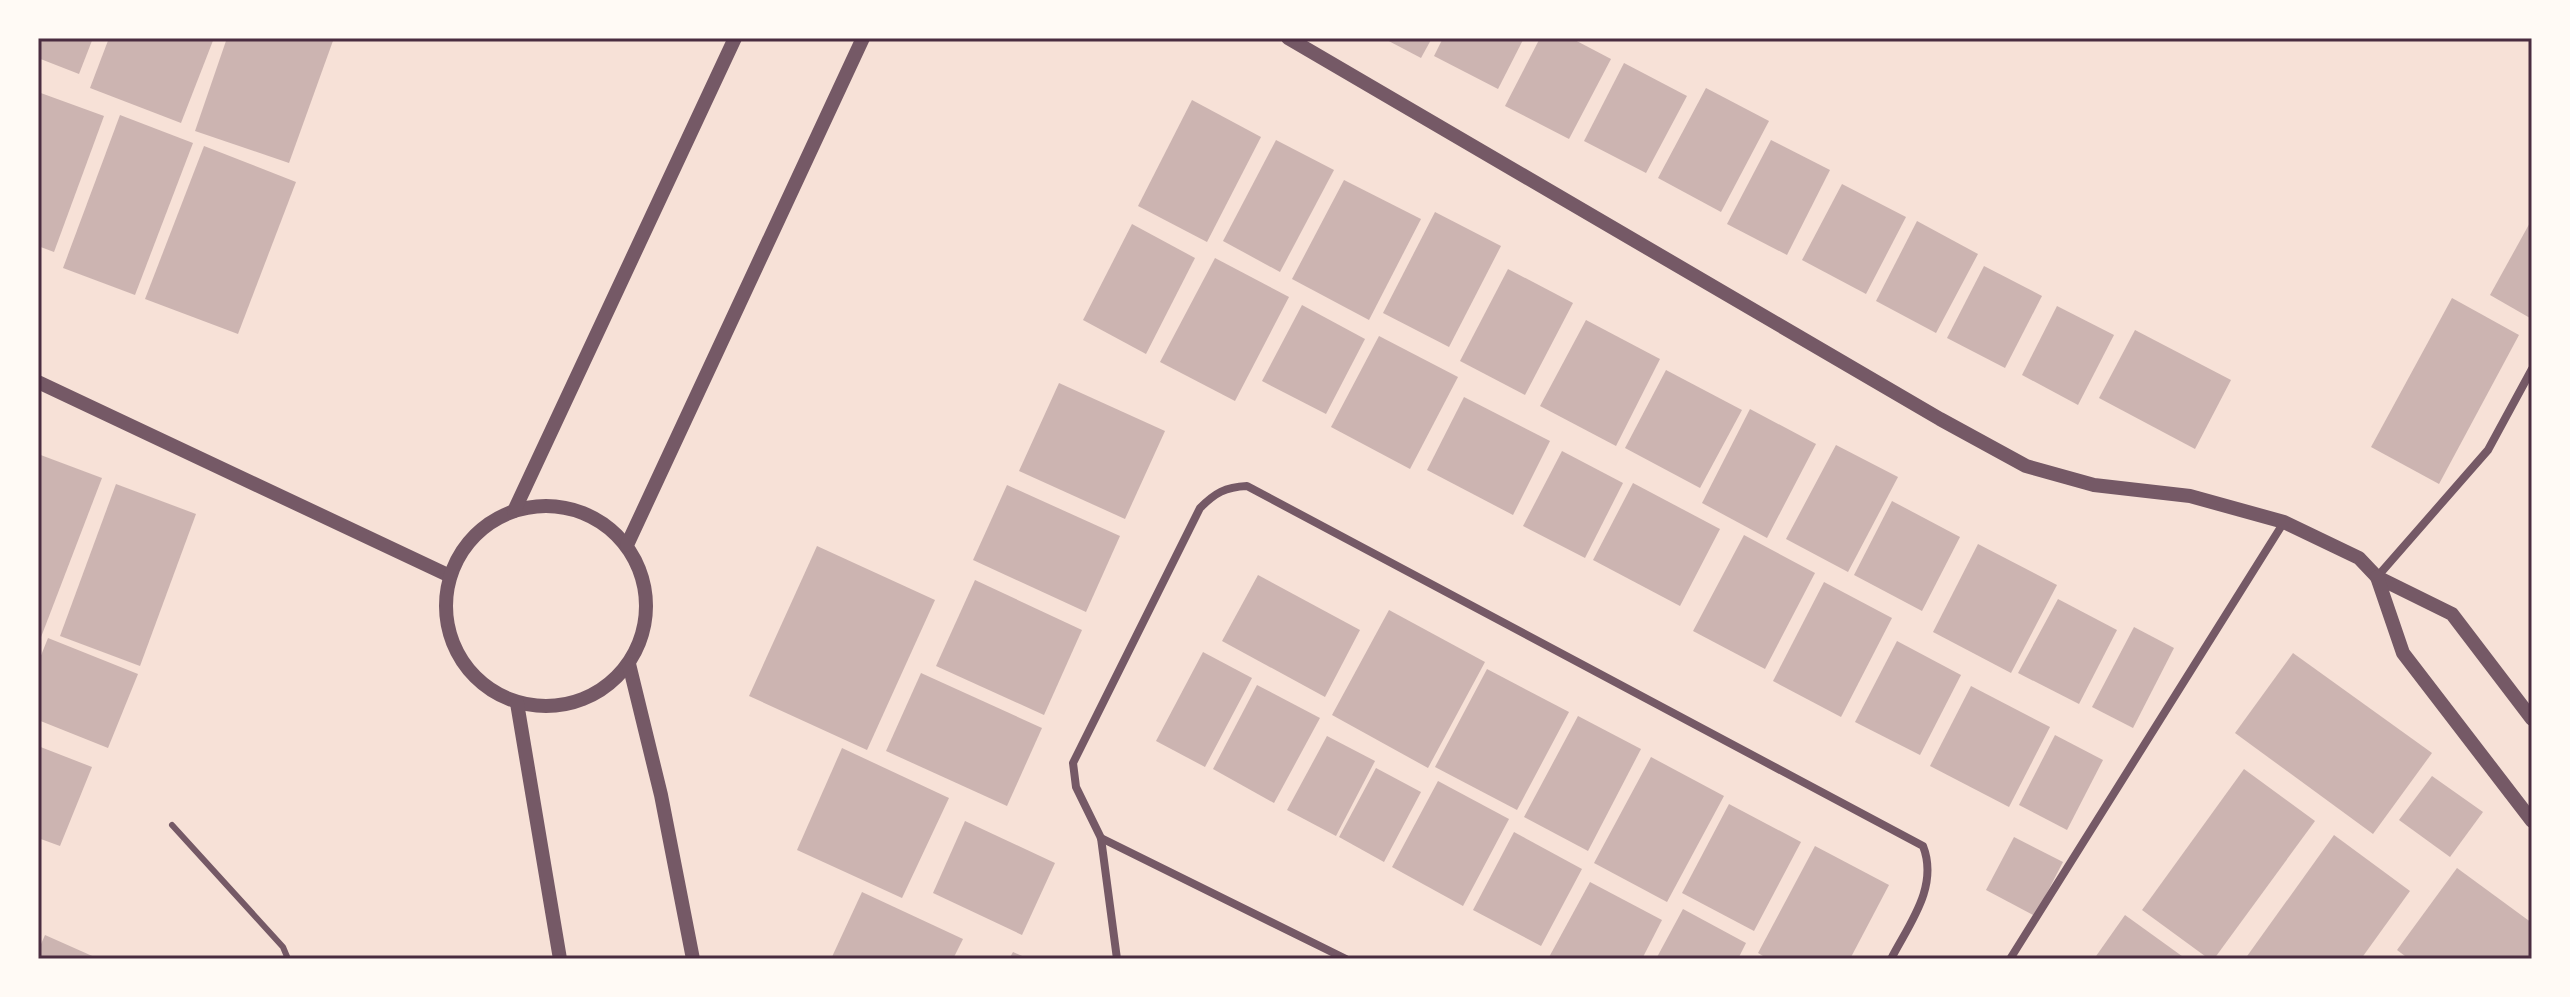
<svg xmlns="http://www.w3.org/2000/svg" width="2570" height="997" font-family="Quicksand,sans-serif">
<rect width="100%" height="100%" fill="#f7e1d7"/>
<g fill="#ccb4b1">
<path d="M 38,38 L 93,38 L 79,74 L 38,58 Z"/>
<path d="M 109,38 L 214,38 L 181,123 L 90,88 Z"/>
<path d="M 227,38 L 334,38 L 289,163 L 195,131 Z"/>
<path d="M 1383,38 L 1432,38 L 1421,58 Z"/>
<path d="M 1443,38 L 1524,38 L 1498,89 L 1434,56 Z"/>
<path d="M 1540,38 L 1571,38 L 1611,59 L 1569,139 L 1505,106 Z"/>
<path d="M 1624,63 L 1687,96 L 1646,173 L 1584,141 Z"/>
<path d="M 1706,88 L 1769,121 L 1721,212 L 1658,178 Z"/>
<path d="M 38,92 L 104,116 L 54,252 L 38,246 Z"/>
<path d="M 1192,100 L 1261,137 L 1207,242 L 1138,206 Z"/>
<path d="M 120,115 L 193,143 L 135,295 L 63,268 Z"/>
<path d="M 1276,140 L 1334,170 L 1280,272 L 1223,241 Z"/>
<path d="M 1771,140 L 1830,170 L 1787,255 L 1727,224 Z"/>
<path d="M 204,146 L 296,182 L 238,334 L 145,299 Z"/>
<path d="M 1344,180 L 1421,219 L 1369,320 L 1292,279 Z"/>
<path d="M 1842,184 L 1906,217 L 1866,294 L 1802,260 Z"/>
<path d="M 1435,212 L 1501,246 L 1449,347 L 1383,313 Z"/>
<path d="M 2532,219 L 2532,315 L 2530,318 L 2490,295 Z"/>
<path d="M 1917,221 L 1978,254 L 1936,333 L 1876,301 Z"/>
<path d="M 1132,224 L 1195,258 L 1146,354 L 1083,320 Z"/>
<path d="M 1215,258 L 1289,297 L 1235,401 L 1160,362 Z"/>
<path d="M 1984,266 L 2042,296 L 2005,368 L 1947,338 Z"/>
<path d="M 1508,269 L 1573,303 L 1525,395 L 1460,361 Z"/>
<path d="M 2452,298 L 2519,335 L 2439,484 L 2371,447 Z"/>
<path d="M 1302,305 L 1365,339 L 1326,414 L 1262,381 Z"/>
<path d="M 2057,306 L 2114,335 L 2078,405 L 2022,375 Z"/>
<path d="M 1586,320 L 1660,359 L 1616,446 L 1540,406 Z"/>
<path d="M 2135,330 L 2231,380 L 2195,449 L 2099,398 Z"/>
<path d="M 1379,336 L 1458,377 L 1410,469 L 1331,427 Z"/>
<path d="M 1666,370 L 1742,410 L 1700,488 L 1625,448 Z"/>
<path d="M 1059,383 L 1165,431 L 1125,519 L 1019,471 Z"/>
<path d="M 1464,397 L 1550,441 L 1513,515 L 1427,470 Z"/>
<path d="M 1750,409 L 1816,444 L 1767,538 L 1702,503 Z"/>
<path d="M 1836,445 L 1898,477 L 1848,572 L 1786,539 Z"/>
<path d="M 1562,451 L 1623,483 L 1585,558 L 1523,526 Z"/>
<path d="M 38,454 L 102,478 L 38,645 Z"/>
<path d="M 1633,483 L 1720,529 L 1680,606 L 1593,560 Z"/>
<path d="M 116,484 L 196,514 L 140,666 L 60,636 Z"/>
<path d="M 1007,485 L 1120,536 L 1086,612 L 973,560 Z"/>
<path d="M 1892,501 L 1960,537 L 1922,611 L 1854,575 Z"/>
<path d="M 1744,535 L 1815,573 L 1765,669 L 1693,631 Z"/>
<path d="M 1978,544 L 2057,585 L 2011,673 L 1933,632 Z"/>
<path d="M 817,546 L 935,600 L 867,750 L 749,696 Z"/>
<path d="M 1258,575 L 1360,630 L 1325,697 L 1222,641 Z"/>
<path d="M 975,580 L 1082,630 L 1044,715 L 936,666 Z"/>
<path d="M 1824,582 L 1892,618 L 1841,717 L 1773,681 Z"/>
<path d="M 2058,599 L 2117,630 L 2079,704 L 2018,673 Z"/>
<path d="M 1389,610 L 1485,662 L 1428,768 L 1332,715 Z"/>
<path d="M 2134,627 L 2174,648 L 2133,728 L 2092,707 Z"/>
<path d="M 48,638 L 138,674 L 108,748 L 38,720 L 38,663 Z"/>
<path d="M 1897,641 L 1961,675 L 1920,755 L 1855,722 Z"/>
<path d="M 1203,652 L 1252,678 L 1205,767 L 1156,741 Z"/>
<path d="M 2293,653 L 2432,753 L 2373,834 L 2235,733 Z"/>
<path d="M 1487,669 L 1569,712 L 1517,810 L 1435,767 Z"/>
<path d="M 921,673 L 1042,728 L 1007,806 L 886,751 Z"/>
<path d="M 1257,685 L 1320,718 L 1274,803 L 1213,769 Z"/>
<path d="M 1971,686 L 2050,727 L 2009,807 L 1930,766 Z"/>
<path d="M 1578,716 L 1641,749 L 1588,851 L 1524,817 Z"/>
<path d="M 2055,735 L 2103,760 L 2067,830 L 2019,805 Z"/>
<path d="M 1327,736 L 1375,761 L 1336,836 L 1287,810 Z"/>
<path d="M 38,746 L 92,767 L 60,846 L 38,838 Z"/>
<path d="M 842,748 L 949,798 L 902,898 L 797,850 Z"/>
<path d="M 1651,757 L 1724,796 L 1667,902 L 1594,863 Z"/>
<path d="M 1376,768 L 1421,792 L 1384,862 L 1339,837 Z"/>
<path d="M 2244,769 L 2315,821 L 2214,959 L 2209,959 L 2142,910 Z"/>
<path d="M 2432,776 L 2483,812 L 2450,857 L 2399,820 Z"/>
<path d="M 1438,781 L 1509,819 L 1463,906 L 1392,867 Z"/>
<path d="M 1729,804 L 1801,842 L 1754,931 L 1682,893 Z"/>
<path d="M 965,821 L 1055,863 L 1022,935 L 933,893 Z"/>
<path d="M 1514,832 L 1582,869 L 1541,946 L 1473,910 Z"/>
<path d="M 2334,835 L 2410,891 L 2361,959 L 2245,959 Z"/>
<path d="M 2014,837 L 2063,862 L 2035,916 L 1986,890 Z"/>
<path d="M 1815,846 L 1889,885 L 1850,959 L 1768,959 L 1758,953 Z"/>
<path d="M 2457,868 L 2532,923 L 2532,959 L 2409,959 L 2397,950 Z"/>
<path d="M 1590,882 L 1662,920 L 1642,959 L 1548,959 Z"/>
<path d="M 862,892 L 963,939 L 953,959 L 831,959 Z"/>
<path d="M 1683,909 L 1746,943 L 1738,959 L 1656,959 Z"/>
<path d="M 2125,915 L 2186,959 L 2094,959 Z"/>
<path d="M 45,935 L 99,959 L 38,959 L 38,951 Z"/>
<path d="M 1013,952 L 1029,959 L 1009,959 Z"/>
</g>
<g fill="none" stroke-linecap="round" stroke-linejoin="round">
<path stroke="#755966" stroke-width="6" d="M 172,825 L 283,947 L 288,959"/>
<g stroke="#755966" stroke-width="8">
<path d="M 2377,577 L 2488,450 L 2532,369"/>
<path d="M 1101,838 L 1346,959"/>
<path d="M 1117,959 L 1101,838 L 1076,787 L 1073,763 L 1200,508 C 1215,493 1225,487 1247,486 L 1923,846 C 1939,887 1909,924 1891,959"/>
<path d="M 2010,959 L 2284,522"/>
</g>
<g stroke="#755966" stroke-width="14">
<path d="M 1288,38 L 1940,419 L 2026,466 L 2094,485 L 2190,496 L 2284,522 L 2359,558 L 2377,577 L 2452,614 L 2532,719"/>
<path d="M 38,382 L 450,576"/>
<circle cx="546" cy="606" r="100"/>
<path d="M 514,511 L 735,38"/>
<path d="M 627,545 L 863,38"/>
<path d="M 2377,577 L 2403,653 L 2532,821"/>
<path d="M 629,664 L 661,795 L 693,959"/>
<path d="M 517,703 L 560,959"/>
</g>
</g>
<rect width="2570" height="997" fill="none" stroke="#fffaf5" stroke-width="80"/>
<rect x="40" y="40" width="2490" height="917" fill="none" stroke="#4a2c40" stroke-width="3"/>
</svg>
